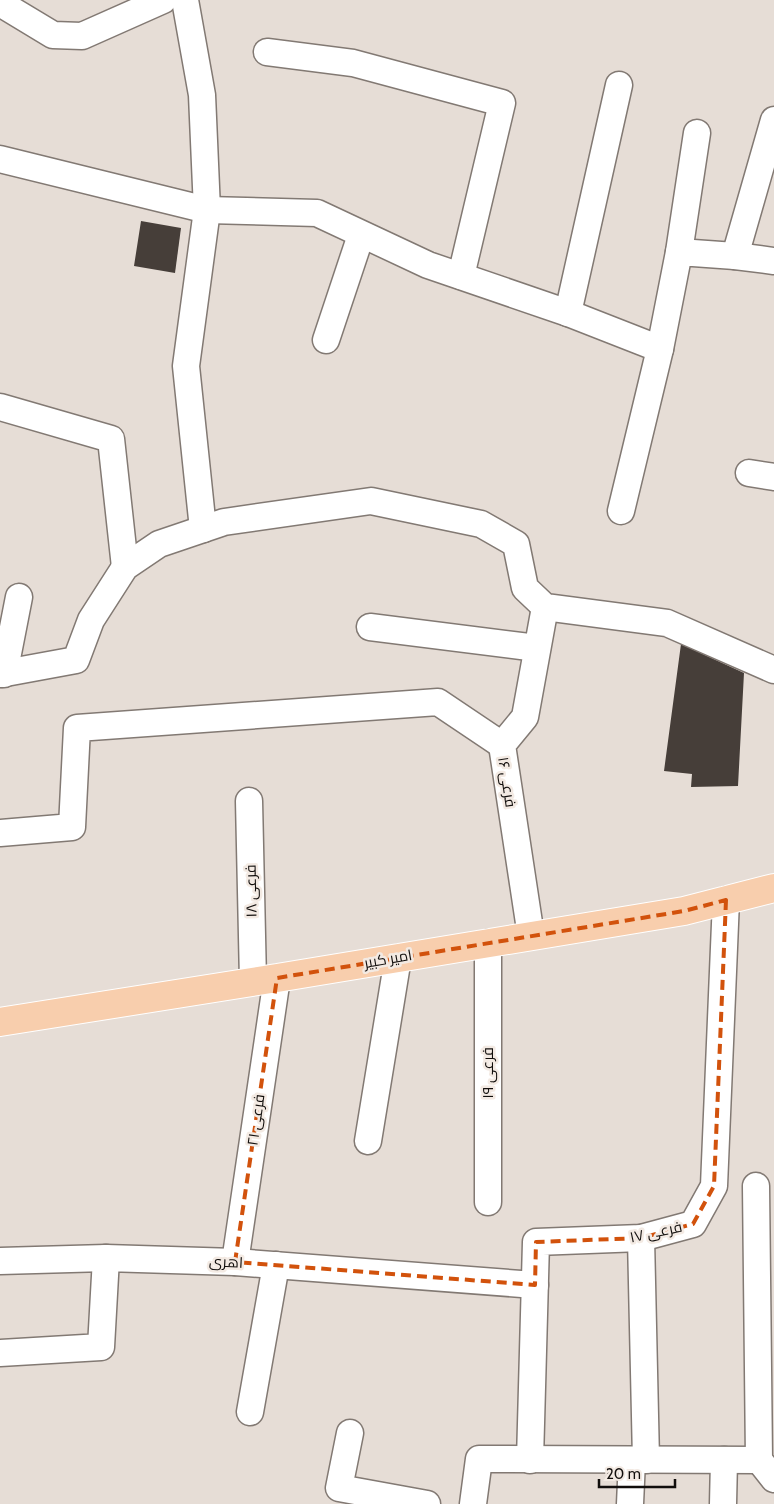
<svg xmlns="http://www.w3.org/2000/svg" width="774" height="1504" font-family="Cabin,Cairo,sans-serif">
<rect width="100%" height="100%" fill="#e6ddd6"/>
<g fill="#463e39">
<path d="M 141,221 L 181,228 L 175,273 L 134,266 Z"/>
<path d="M 681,644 L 744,673 L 738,786 L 691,787 L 692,774 L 664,771 Z"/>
</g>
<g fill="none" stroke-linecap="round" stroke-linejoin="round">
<g stroke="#827973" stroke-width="29">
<g id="minor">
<path d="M 185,0 L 202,95 L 207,210 L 186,366 L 203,529"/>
<path d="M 0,3 L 53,35 L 82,36 L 163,0"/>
<path d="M 267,52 L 353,63 L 502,103 L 461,276"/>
<path d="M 0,159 L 207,210 L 317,213 L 428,265 L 568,313 L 660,349"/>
<path d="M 679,252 L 697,133"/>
<path d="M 735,256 L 774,120"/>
<path d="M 568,313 L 619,85"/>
<path d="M 326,340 L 361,235"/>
<path d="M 0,407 L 111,439 L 125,567"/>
<path d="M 749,473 L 774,477"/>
<path d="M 621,511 L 660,349 L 679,252 L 735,256 L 774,261"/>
<path d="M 370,627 L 537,648"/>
<path d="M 0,674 L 76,660 L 91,620 L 125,567 L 159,544 L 224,522 L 371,501 L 481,524 L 516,544 L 525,588 L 545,607 L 667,623 L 774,670"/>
<path d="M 4,674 L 19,597"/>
<path d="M 249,801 L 253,981"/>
<path d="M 0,833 L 72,827 L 77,728 L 438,702 L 502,745"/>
<path d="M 531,936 L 502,745 L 525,717 L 545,607"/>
<path d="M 368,1141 L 398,958"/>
<path d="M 756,1186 L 759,1460 L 774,1479"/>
<path d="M 488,1202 L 488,943"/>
<path d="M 641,1238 L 646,1460"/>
<path d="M 0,1261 L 106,1258"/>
<path d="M 235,1262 L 277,978"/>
<path d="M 0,1353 L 101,1347 L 106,1258 L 235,1262 L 535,1285"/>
<path d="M 250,1412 L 276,1265"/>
<path d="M 350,1433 L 339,1488 L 427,1504"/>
<path d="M 530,1460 L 536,1242 L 641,1238 L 693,1224 L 714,1186 L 726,900"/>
<path d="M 473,1504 L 479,1459 L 759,1460"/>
<path d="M 630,1504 L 632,1460"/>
<path d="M 723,1504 L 724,1460"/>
</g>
</g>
<g stroke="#fff" stroke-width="30">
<path id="major" d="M 0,1022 L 277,978 L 684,911 L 774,888"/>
</g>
<use href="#minor" stroke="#fff" stroke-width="26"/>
<use href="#major" stroke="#f8cead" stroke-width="28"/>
</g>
<path fill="none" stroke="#d2520c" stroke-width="4" stroke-dasharray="10 6" stroke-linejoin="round" d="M 726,900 L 714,1186 L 693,1224 L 641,1238 L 536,1242 L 535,1285 L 235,1262 L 277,978 L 684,911 Z"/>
<g text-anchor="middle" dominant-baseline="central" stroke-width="5" stroke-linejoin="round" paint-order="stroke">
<g font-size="15" fill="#110e0c" stroke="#f3eae3">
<text transform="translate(507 782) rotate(81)">فرعی ۱۶</text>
<text transform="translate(251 891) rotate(-91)">فرعی ۱۸</text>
<text transform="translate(388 959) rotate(-10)">امیر کبیر</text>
<text transform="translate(488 1073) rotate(-90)">فرعی ۱۹</text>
<text transform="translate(256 1120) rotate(-82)">فرعی ۲۱</text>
<text transform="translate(656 1232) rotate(-12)">فرعی ۱۷</text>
<text transform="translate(226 1262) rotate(3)">اهری</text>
</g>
</g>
<path d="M599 1479v8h76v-8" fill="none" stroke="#110e0c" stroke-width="2.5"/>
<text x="606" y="1479" font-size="15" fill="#110e0c" stroke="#f3eae3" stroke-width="4" paint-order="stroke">20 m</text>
</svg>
